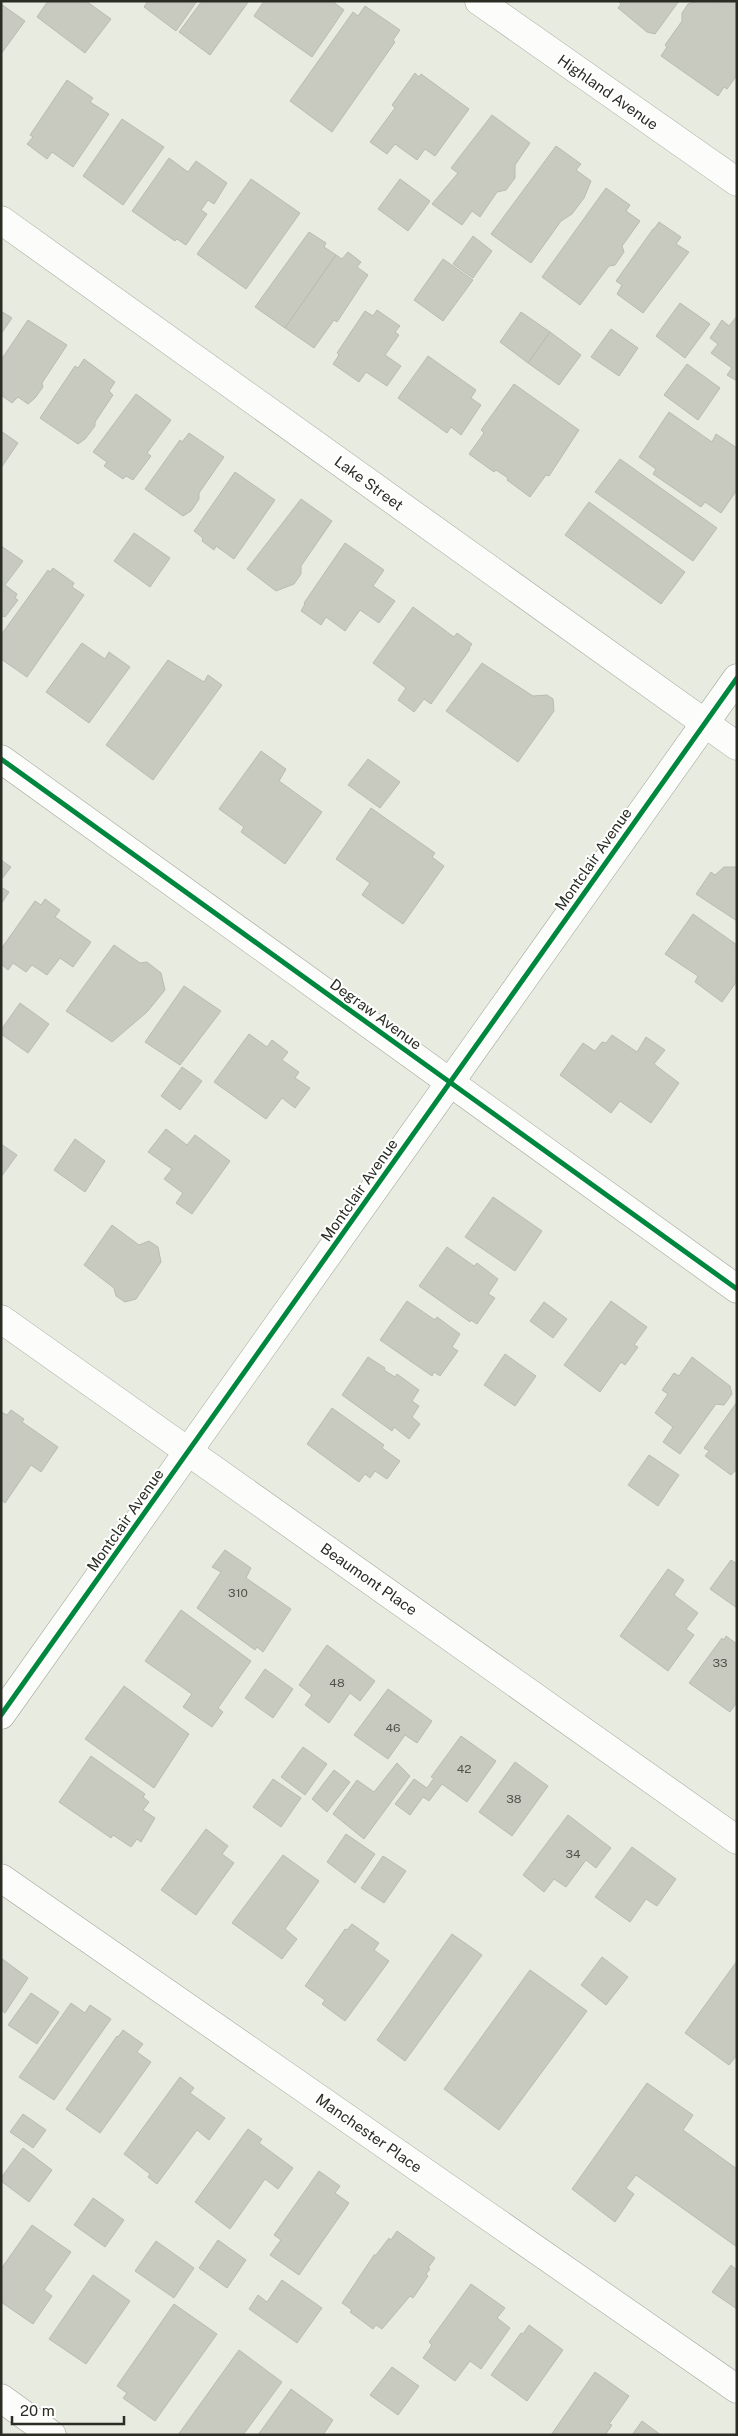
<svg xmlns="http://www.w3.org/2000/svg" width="738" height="2436" font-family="'Public Sans',sans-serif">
<rect width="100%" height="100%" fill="#e8ebdf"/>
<g fill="#c8cac0" stroke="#b9bcb2">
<path d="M 48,1 L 86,1 L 111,19 L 85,53 L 37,17 Z"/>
<path d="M 148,1 L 197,1 L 176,31 L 144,7 Z"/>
<path d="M 202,1 L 249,1 L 210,55 L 179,32 Z"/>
<path d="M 264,1 L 332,1 L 344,10 L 312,57 L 254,16 Z"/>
<path d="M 618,1 L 679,1 L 655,34 L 647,32 L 618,8 L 621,4 Z"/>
<path d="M 698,1 L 737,2 L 737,75 L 727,89 L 724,87 L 718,96 L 661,56 L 667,47 L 665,45 L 682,21 L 682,13 L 688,4 Z"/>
<path d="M 1,4 L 25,21 L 1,54 Z"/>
<path d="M 365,6 L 400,30 L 393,40 L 395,42 L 332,132 L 290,101 L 353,12 L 358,16 Z"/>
<path d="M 415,73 L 419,77 L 421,74 L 469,109 L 435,156 L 425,149 L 417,160 L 395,144 L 387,154 L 370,142 L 395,108 L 392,105 Z"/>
<path d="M 67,80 L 93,98 L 90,102 L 109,114 L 73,167 L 52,152 L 47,159 L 27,144 L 33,137 L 30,135 Z"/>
<path d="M 492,115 L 530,143 L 515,165 L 515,178 L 506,190 L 497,192 L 480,217 L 472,211 L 462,225 L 432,204 L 458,173 L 451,168 Z"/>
<path d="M 122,119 L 164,147 L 123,205 L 83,176 Z"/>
<path d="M 556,146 L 581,164 L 576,170 L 591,181 L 584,198 L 572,214 L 561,221 L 531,263 L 491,234 Z"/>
<path d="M 169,158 L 188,172 L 196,161 L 227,183 L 214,204 L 208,200 L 201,210 L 207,214 L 186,245 L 177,239 L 175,241 L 132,211 Z"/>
<path d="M 251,179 L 300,213 L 246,289 L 197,254 Z"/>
<path d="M 400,179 L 430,201 L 408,231 L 378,209 Z"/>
<path d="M 606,188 L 630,205 L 626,211 L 640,221 L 622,246 L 624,252 L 615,265 L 609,266 L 580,305 L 542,277 Z"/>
<path d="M 659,222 L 681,237 L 676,244 L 689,252 L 643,313 L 617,294 L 622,285 L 616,281 L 653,229 L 654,229 Z"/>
<path d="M 309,232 L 326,243 L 324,247 L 336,255 L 285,328 L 255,307 Z"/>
<path d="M 473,236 L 492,251 L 473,278 L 453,264 Z"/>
<path d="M 348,252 L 361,262 L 357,267 L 368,275 L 337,322 L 334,320 L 314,348 L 285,328 L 336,255 L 342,259 Z"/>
<path d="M 443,259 L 473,280 L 443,321 L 414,300 Z"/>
<path d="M 680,303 L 710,324 L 685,358 L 656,336 Z"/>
<path d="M 377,310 L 400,326 L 395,332 L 399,335 L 385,355 L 401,366 L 387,386 L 366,372 L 359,382 L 333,364 L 339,355 L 337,353 L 365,311 L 373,316 Z"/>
<path d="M 1,311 L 12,318 L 1,334 Z"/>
<path d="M 521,312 L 550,332 L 528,363 L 500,342 Z"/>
<path d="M 737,316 L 737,381 L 727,375 L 732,368 L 711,353 L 718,344 L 710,338 L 722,320 L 729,326 Z"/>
<path d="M 28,320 L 67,345 L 42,383 L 43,387 L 35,398 L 28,404 L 18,397 L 12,403 L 1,395 L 1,360 Z"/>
<path d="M 611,329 L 638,348 L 619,376 L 591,357 Z"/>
<path d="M 550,332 L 581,355 L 559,385 L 528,363 Z"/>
<path d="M 428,356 L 476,390 L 471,398 L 481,405 L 461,435 L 451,427 L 447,433 L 398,398 Z"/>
<path d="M 84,359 L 115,382 L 109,391 L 113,395 L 95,422 L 95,426 L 85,439 L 78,444 L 40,418 L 75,366 L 78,368 Z"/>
<path d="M 687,364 L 720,388 L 698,420 L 664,395 Z"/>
<path d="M 514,384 L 579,430 L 549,476 L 546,475 L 530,497 L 507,480 L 508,478 L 496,470 L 494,472 L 469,454 L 484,433 L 481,430 Z"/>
<path d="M 136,394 L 171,420 L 147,453 L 151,456 L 133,480 L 126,476 L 123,479 L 104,466 L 107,462 L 93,452 Z"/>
<path d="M 669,412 L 712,442 L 716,434 L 737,448 L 737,490 L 721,513 L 705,502 L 701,507 L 653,474 L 656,469 L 639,457 Z"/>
<path d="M 1,431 L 18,443 L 1,468 Z"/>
<path d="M 189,433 L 224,457 L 199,493 L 199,499 L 191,511 L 183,516 L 145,489 L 180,440 L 182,442 Z"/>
<path d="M 620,459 L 717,528 L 693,561 L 595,492 Z"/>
<path d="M 235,472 L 275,500 L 234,559 L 216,546 L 214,550 L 202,541 L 203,538 L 194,531 Z"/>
<path d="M 301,499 L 332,521 L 301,566 L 301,574 L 294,584 L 276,591 L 247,569 Z"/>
<path d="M 589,502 L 685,572 L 661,604 L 565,535 Z"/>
<path d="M 134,533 L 170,558 L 150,587 L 114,561 Z"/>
<path d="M 345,543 L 384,570 L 373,586 L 395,601 L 379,623 L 360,610 L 345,631 L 326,617 L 321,625 L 301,611 L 305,604 L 304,603 Z"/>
<path d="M 1,546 L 23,561 L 5,585 L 17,594 L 15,598 L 18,600 L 5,617 L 3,616 L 1,618 Z"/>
<path d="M 53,568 L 74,583 L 72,587 L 84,595 L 27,677 L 1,659 L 1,635 L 48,570 L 50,572 Z"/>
<path d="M 413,607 L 454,637 L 457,633 L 472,644 L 469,648 L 470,649 L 431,704 L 424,699 L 414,712 L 398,700 L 406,688 L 373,663 Z"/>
<path d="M 82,643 L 105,659 L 109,652 L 130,667 L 89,723 L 46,692 Z"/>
<path d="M 168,660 L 204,682 L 208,675 L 222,685 L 153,780 L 106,745 Z"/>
<path d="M 482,663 L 533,696 L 547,695 L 553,699 L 554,711 L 518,762 L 446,711 Z"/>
<path d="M 261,751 L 286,769 L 279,781 L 322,812 L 285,864 L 241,832 L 244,827 L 219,809 Z"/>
<path d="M 368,759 L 400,782 L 380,808 L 348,785 Z"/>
<path d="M 371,808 L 435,853 L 432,857 L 444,866 L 403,924 L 362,895 L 370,883 L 336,859 Z"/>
<path d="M 1,860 L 11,867 L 1,880 Z"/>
<path d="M 724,867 L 737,867 L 737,921 L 696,894 L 711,872 L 715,875 Z"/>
<path d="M 1,887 L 9,892 L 1,904 Z"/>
<path d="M 45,899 L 60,910 L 55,917 L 91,942 L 73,967 L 60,958 L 47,975 L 32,965 L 26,972 L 13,963 L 8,970 L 1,964 L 1,949 L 35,901 L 41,905 Z"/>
<path d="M 693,914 L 737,945 L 737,981 L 722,1002 L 695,982 L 698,976 L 665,954 Z"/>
<path d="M 114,945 L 140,963 L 147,962 L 161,973 L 165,990 L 147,1012 L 112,1042 L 66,1011 Z"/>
<path d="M 184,986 L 221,1011 L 180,1065 L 145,1042 Z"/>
<path d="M 20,1003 L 49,1024 L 28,1053 L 1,1034 L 1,1030 Z"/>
<path d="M 249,1034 L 267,1047 L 272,1040 L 288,1052 L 282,1060 L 299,1072 L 295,1078 L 310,1088 L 295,1108 L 282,1098 L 266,1119 L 214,1082 Z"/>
<path d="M 612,1035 L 637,1052 L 646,1037 L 665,1050 L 654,1064 L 679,1083 L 651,1123 L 620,1101 L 611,1113 L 560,1075 L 583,1043 L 595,1051 L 602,1042 L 606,1043 Z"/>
<path d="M 182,1067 L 202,1081 L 180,1110 L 161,1096 Z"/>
<path d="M 166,1129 L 187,1145 L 195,1135 L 230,1161 L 192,1214 L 176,1203 L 183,1193 L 164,1179 L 172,1169 L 148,1152 Z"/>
<path d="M 75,1139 L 105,1161 L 85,1192 L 54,1170 Z"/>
<path d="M 1,1144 L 17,1155 L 1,1177 Z"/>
<path d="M 493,1197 L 542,1231 L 515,1271 L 465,1237 Z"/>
<path d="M 112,1225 L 139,1245 L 149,1241 L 158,1247 L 161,1262 L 136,1299 L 125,1302 L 116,1296 L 114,1288 L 84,1265 Z"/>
<path d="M 447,1247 L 474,1266 L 477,1263 L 498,1279 L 488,1294 L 495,1298 L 477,1324 L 471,1320 L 470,1322 L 419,1286 Z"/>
<path d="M 407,1301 L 435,1320 L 437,1317 L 460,1334 L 452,1347 L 458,1351 L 440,1376 L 434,1372 L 432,1376 L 380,1340 Z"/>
<path d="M 611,1301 L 647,1327 L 634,1345 L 638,1347 L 625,1365 L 621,1362 L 600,1392 L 564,1365 Z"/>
<path d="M 544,1302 L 567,1319 L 553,1338 L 530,1321 Z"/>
<path d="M 505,1354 L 536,1376 L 515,1406 L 484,1385 Z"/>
<path d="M 368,1357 L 385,1368 L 384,1370 L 395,1377 L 397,1374 L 419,1390 L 412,1401 L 419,1406 L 412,1417 L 420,1424 L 409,1439 L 394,1427 L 392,1431 L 342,1395 Z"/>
<path d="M 692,1357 L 730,1386 L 732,1394 L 724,1405 L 716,1404 L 680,1454 L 663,1442 L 673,1427 L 655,1413 L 668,1394 L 662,1390 L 674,1373 L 679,1376 Z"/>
<path d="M 737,1402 L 737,1469 L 731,1475 L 705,1456 L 709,1451 L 704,1448 Z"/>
<path d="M 332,1408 L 384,1445 L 382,1448 L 400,1461 L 387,1479 L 375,1471 L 370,1478 L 365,1474 L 359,1482 L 307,1444 Z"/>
<path d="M 11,1410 L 24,1419 L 22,1422 L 58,1447 L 41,1472 L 31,1465 L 5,1503 L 1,1500 L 1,1412 L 7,1415 Z"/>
<path d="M 649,1455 L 679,1475 L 658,1506 L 628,1485 Z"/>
<path d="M 225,1550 L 251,1568 L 246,1578 L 291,1609 L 263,1652 L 257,1647 L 255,1650 L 197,1608 L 221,1572 L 212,1567 Z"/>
<path d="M 731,1560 L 737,1564 L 737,1608 L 710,1589 Z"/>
<path d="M 668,1569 L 684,1580 L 674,1595 L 698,1613 L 686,1629 L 694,1635 L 668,1671 L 620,1636 Z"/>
<path d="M 181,1610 L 251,1661 L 218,1708 L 223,1712 L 212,1727 L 183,1707 L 192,1694 L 145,1661 Z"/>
<path d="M 726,1636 L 737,1644 L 737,1702 L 730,1712 L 689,1683 L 722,1638 L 724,1640 Z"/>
<path d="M 327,1645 L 375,1681 L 360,1701 L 350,1693 L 329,1723 L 305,1705 L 312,1695 L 299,1685 Z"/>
<path d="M 265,1669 L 293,1689 L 273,1718 L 245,1698 Z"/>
<path d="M 124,1686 L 189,1734 L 154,1788 L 85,1739 Z"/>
<path d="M 388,1689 L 432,1721 L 417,1743 L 405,1735 L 388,1759 L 354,1735 Z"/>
<path d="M 461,1736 L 496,1761 L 467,1802 L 442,1784 L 429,1801 L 423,1797 L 410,1815 L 395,1804 L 414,1779 L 427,1788 L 434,1778 L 431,1777 Z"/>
<path d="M 303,1747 L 327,1764 L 305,1795 L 281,1777 Z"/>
<path d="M 91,1756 L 145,1794 L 143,1797 L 149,1802 L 143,1810 L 155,1818 L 141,1842 L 137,1839 L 131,1847 L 113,1835 L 111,1838 L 59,1802 Z"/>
<path d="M 515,1762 L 548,1786 L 512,1836 L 479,1812 Z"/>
<path d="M 397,1763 L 410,1776 L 364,1839 L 333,1814 L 357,1780 L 374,1792 Z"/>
<path d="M 334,1770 L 350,1782 L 327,1812 L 312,1799 Z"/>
<path d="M 273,1779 L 301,1798 L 281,1827 L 253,1807 Z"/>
<path d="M 568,1815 L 611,1848 L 596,1868 L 586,1860 L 566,1887 L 554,1879 L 544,1892 L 523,1875 Z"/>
<path d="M 206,1829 L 228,1846 L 222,1854 L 234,1863 L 196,1915 L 161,1890 Z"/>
<path d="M 346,1834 L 375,1854 L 355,1883 L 327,1862 Z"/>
<path d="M 632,1847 L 676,1879 L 657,1906 L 646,1899 L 630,1922 L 595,1897 Z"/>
<path d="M 283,1855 L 319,1881 L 285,1929 L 297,1939 L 282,1959 L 232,1923 Z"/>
<path d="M 383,1856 L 406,1871 L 384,1903 L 361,1888 Z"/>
<path d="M 352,1924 L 379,1943 L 374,1950 L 389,1961 L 345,2021 L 322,2004 L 325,2000 L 305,1986 L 345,1929 L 347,1930 Z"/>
<path d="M 452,1934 L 482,1955 L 405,2061 L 377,2040 Z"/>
<path d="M 602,1957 L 628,1977 L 606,2005 L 581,1985 Z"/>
<path d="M 1,1958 L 28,1978 L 5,2013 L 1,2010 Z"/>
<path d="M 737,1961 L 737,2055 L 729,2065 L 685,2033 Z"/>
<path d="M 530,1970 L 587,2011 L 499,2130 L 444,2089 Z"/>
<path d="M 31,1993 L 59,2012 L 37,2044 L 8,2025 Z"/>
<path d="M 71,2003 L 85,2013 L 90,2005 L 111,2019 L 54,2100 L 19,2077 Z"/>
<path d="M 123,2030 L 143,2044 L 137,2052 L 151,2062 L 100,2133 L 66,2109 L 117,2036 L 118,2037 Z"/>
<path d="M 180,2077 L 194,2088 L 190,2093 L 225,2118 L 209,2140 L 197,2130 L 157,2184 L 148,2177 L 150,2174 L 124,2154 Z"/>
<path d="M 647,2083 L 693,2115 L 683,2130 L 737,2169 L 737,2247 L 636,2175 L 626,2188 L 634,2194 L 615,2222 L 572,2189 Z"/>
<path d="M 23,2114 L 46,2130 L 33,2148 L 10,2132 Z"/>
<path d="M 248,2129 L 262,2139 L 259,2143 L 293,2168 L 278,2189 L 265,2179 L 230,2229 L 195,2202 Z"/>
<path d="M 23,2148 L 52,2170 L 29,2202 L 1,2181 L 1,2178 Z"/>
<path d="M 319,2171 L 340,2186 L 335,2193 L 349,2203 L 299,2275 L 270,2255 L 281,2240 L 274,2235 Z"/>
<path d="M 93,2198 L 124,2220 L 105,2247 L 74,2225 Z"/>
<path d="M 32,2225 L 71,2252 L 44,2290 L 52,2296 L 33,2324 L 1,2302 L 1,2269 Z"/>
<path d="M 397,2231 L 435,2258 L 428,2268 L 430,2269 L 426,2274 L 428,2276 L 413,2298 L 410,2296 L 382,2329 L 376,2325 L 373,2329 L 350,2312 L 352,2310 L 342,2303 L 374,2255 L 376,2255 L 389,2238 L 391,2240 Z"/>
<path d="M 218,2240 L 246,2260 L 227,2288 L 199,2268 Z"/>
<path d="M 156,2241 L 194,2268 L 174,2298 L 135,2271 Z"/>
<path d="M 731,2265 L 737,2270 L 737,2309 L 712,2292 Z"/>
<path d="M 93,2275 L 130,2301 L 86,2364 L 49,2339 Z"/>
<path d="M 282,2280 L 322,2308 L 297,2343 L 249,2309 L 258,2295 L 267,2302 Z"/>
<path d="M 471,2284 L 505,2308 L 497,2318 L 510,2328 L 481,2369 L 470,2361 L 455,2381 L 423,2358 L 432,2345 L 429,2342 Z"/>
<path d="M 174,2304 L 217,2334 L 155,2421 L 123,2398 L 127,2393 L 117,2386 Z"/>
<path d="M 529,2325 L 563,2350 L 527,2401 L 491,2375 L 521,2333 L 523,2334 Z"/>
<path d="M 239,2350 L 282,2382 L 243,2435 L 178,2435 Z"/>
<path d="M 392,2367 L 419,2386 L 398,2415 L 370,2395 Z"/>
<path d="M 595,2372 L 629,2396 L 609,2424 L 612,2425 L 605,2435 L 551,2435 Z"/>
<path d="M 291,2389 L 333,2420 L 323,2435 L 258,2435 Z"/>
<path d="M 642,2421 L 661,2435 L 632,2435 Z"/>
</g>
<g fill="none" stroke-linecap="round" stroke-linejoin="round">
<g stroke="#a0a49a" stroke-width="29">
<g id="minor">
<path d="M 479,1 L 737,182"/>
<path d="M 1,220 L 737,746"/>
<path d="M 1,759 L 737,1289"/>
<path d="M 1,1319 L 737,1840"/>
<path d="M 1,1715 L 737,678"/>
<path d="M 1,1878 L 737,2389"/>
<path d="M 1,2398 L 52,2435"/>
</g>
</g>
<use href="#minor" stroke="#fcfcfa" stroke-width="28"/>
<g stroke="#fff" stroke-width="8">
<g id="cycleway">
<path d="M 1,759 L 737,1289"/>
<path d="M 1,1715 L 737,678"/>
</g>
</g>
<use href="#cycleway" stroke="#00873e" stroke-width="5"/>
</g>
<g text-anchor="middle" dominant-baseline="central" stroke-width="4" stroke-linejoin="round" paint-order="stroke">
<g font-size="12" fill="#52544b">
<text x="238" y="1593">310</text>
<text x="720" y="1663">33</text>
<text x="337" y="1683">48</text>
<text x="393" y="1728">46</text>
<text x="464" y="1769">42</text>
<text x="514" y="1799">38</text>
<text x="573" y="1854">34</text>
</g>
<g font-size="15" fill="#2b2d24" stroke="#fff">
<text transform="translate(608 92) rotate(35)">Highland Avenue</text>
<text transform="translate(369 483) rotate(36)">Lake Street</text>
<text transform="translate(593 859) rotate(-55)">Montclair Avenue</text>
<text transform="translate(376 1014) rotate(36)">Degraw Avenue</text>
<text transform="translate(359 1190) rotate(-55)">Montclair Avenue</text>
<text transform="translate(125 1520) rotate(-55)">Montclair Avenue</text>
<text transform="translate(369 1579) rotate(35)">Beaumont Place</text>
<text transform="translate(369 2133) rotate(35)">Manchester Place</text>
</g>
</g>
<rect width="738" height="2436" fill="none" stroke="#2b2d24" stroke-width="5"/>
<path d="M12 2416v8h112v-8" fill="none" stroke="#2b2d24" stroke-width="2.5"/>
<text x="20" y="2416" font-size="15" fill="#2b2d24" stroke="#ffffff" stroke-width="4" paint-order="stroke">20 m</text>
</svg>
